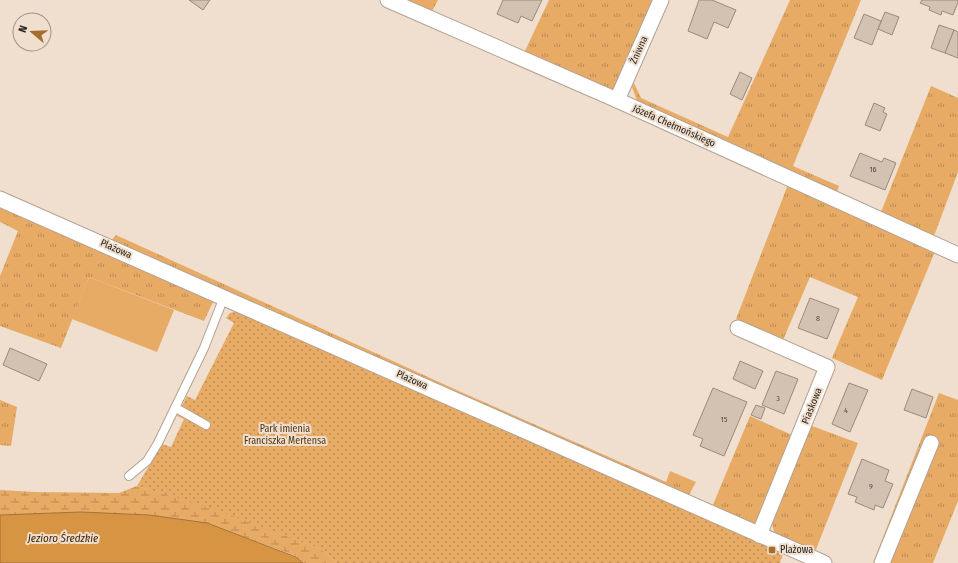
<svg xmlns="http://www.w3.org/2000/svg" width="958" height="563" font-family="'Fira Sans Condensed',sans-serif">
<defs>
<pattern id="grass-tufts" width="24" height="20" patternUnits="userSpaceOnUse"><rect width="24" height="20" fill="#e8ab66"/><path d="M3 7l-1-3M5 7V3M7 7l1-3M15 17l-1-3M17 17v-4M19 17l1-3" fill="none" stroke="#bc8b53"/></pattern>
<pattern id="wetland-marsh" width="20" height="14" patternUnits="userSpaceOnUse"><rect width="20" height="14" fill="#e8ab66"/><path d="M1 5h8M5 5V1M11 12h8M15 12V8" fill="none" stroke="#bc8b53"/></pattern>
<pattern id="park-dots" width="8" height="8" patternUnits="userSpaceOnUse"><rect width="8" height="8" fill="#e8ab66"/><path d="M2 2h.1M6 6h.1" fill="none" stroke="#bc8b53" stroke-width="1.8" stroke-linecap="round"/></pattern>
</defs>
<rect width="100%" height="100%" fill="#f0dfce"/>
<g fill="url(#grass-tufts)">
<path d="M 398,0 L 438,0 L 430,15 Z"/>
<path d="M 549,0 L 654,0 L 612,92 L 524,53 Z"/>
<path d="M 790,0 L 861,0 L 793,166 L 839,186 L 837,192 L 637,101 L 632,87 L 634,83 L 641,98 L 728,137 Z"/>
<path d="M 931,86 L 958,98 L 958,172 L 934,236 L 881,212 Z"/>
<path d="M 789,182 L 936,249 L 882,380 L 832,358 L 858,297 L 810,277 L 783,340 L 736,319 Z"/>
<path d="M 0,207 L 214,300 L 204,321 L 89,277 L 61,348 L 0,326 L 0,276 L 18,231 L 0,222 Z"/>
<path d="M 116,235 L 461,392 L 666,482 L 670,471 L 696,482 L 688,497 L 226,290 L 111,241 Z"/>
<path d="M 939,393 L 958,400 L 958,501 L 933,563 L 873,563 Z"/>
<path d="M 0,400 L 17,407 L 11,446 L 0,445 Z"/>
<path d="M 750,416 L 792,435 L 756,526 L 712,507 Z"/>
<path d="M 812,426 L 858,443 L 815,552 L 777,536 L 774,532 L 772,523 Z"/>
</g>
<path fill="url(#wetland-marsh)" d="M 137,486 L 214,508 L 321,549 L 337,563 L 303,563 L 296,556 L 207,523 L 149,515 L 81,512 L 0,515 L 0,490 L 34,492 L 119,493 Z"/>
<path fill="url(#park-dots)" d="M 237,311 L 783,553 L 780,563 L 337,563 L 321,549 L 214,509 L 137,486 L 162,444 L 171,447 L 184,419 L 177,416 L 187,396 L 195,400 L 234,323 L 226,318 L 230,313 Z"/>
<path fill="#e8ab66" d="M 89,277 L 174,310 L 157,352 L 72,319 Z"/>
<path fill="#d79443" stroke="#a37238" d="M 81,512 L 149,515 L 207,523 L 296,557 L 303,563 L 0,563 L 0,515 Z"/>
<g fill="#d3c2b2" stroke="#998a7a">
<path d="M 189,0 L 210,0 L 203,10 Z"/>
<path d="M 503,0 L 542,0 L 532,21 L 521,16 L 518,23 L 497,14 Z"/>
<path d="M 699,0 L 712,0 L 736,10 L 728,28 L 714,22 L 707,39 L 688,31 Z"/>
<path d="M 922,0 L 958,0 L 958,2 L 953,15 L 942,11 L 941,15 L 929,10 L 930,7 L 920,3 Z"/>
<path d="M 885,12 L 899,17 L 892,35 L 878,29 Z"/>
<path d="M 864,14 L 881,21 L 872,45 L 854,38 Z"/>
<path d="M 939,25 L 954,30 L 945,53 L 931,48 Z"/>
<path d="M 954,30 L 958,32 L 958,58 L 945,53 Z"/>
<path d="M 740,72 L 752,78 L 742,100 L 730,94 Z"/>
<path d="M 874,103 L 885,108 L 883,112 L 887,114 L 880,131 L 865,125 Z"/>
<path d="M 860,153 L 882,162 L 884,158 L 896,163 L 885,190 L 850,176 Z"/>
<path d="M 810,298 L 839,309 L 827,339 L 798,328 Z"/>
<path d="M 10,348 L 47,364 L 39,381 L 3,365 Z"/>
<path d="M 740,361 L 763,371 L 755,389 L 733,379 Z"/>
<path d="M 776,371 L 798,379 L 784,414 L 762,405 Z"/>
<path d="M 849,383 L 868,390 L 850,432 L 832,424 Z"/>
<path d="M 713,388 L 747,402 L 724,456 L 700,446 L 703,439 L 693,435 Z"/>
<path d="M 912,389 L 933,397 L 926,418 L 904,410 Z"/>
<path d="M 756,405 L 765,408 L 761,419 L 751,415 Z"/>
<path d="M 862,459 L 889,470 L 885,481 L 893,484 L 883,508 L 875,505 L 874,510 L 855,502 L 857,497 L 848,494 Z"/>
</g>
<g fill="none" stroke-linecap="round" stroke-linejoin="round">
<g stroke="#b2a292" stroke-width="10">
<g id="lane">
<path d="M 176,408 L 206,425"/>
<path d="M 129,476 L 147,461 L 158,443 L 204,348 L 224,297"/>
</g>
</g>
<g stroke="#b2a292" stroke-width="17">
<g id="street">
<path d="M 388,0 L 617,100 L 958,255"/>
<path d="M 617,100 L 661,0"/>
<path d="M 0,199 L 824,563"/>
<path d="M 738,328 L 827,367 L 759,535"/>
<path d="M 882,563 L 931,443"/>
</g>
</g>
<use href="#lane" stroke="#fff" stroke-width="8"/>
<use href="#street" stroke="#fff" stroke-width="15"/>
</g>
<rect fill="#a56e2a" stroke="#f0dfce" stroke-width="1.5" x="768" y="546" width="8" height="8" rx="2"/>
<g text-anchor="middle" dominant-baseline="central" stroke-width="4" stroke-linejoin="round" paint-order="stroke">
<g font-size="8" fill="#544b42">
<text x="873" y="169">16</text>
<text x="818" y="318">8</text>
<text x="778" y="398">3</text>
<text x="846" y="410">4</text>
<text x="724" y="419">15</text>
<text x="871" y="486">9</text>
</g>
<g font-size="10" fill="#29231d" stroke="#f0dfce">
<text transform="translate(639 50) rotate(-66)">Żniwna</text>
<text transform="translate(674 126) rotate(24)">Józefa Chełmońskiego</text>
<text transform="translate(116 249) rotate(24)">Plażowa</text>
<text transform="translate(412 380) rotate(24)">Plażowa</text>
<text transform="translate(812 406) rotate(-68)">Piaskowa</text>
</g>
<g font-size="10" fill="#4e3311" stroke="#f0dfce">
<text x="285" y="429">Park imienia<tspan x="285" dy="12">Franciszka Mertensa</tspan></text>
</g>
<g font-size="10" fill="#29231d" stroke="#f0dfce" text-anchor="start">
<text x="780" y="550">Plażowa</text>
</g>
<g font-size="11" font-style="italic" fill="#3f2401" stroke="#f0dfce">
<text x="63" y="538">Jezioro Średzkie</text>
</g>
</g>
<g transform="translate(32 32) rotate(289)"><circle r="19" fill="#f0dfce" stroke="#a09487"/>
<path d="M0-3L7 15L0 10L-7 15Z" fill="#a56e2a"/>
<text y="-6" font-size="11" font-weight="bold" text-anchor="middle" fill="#29231d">N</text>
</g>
</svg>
